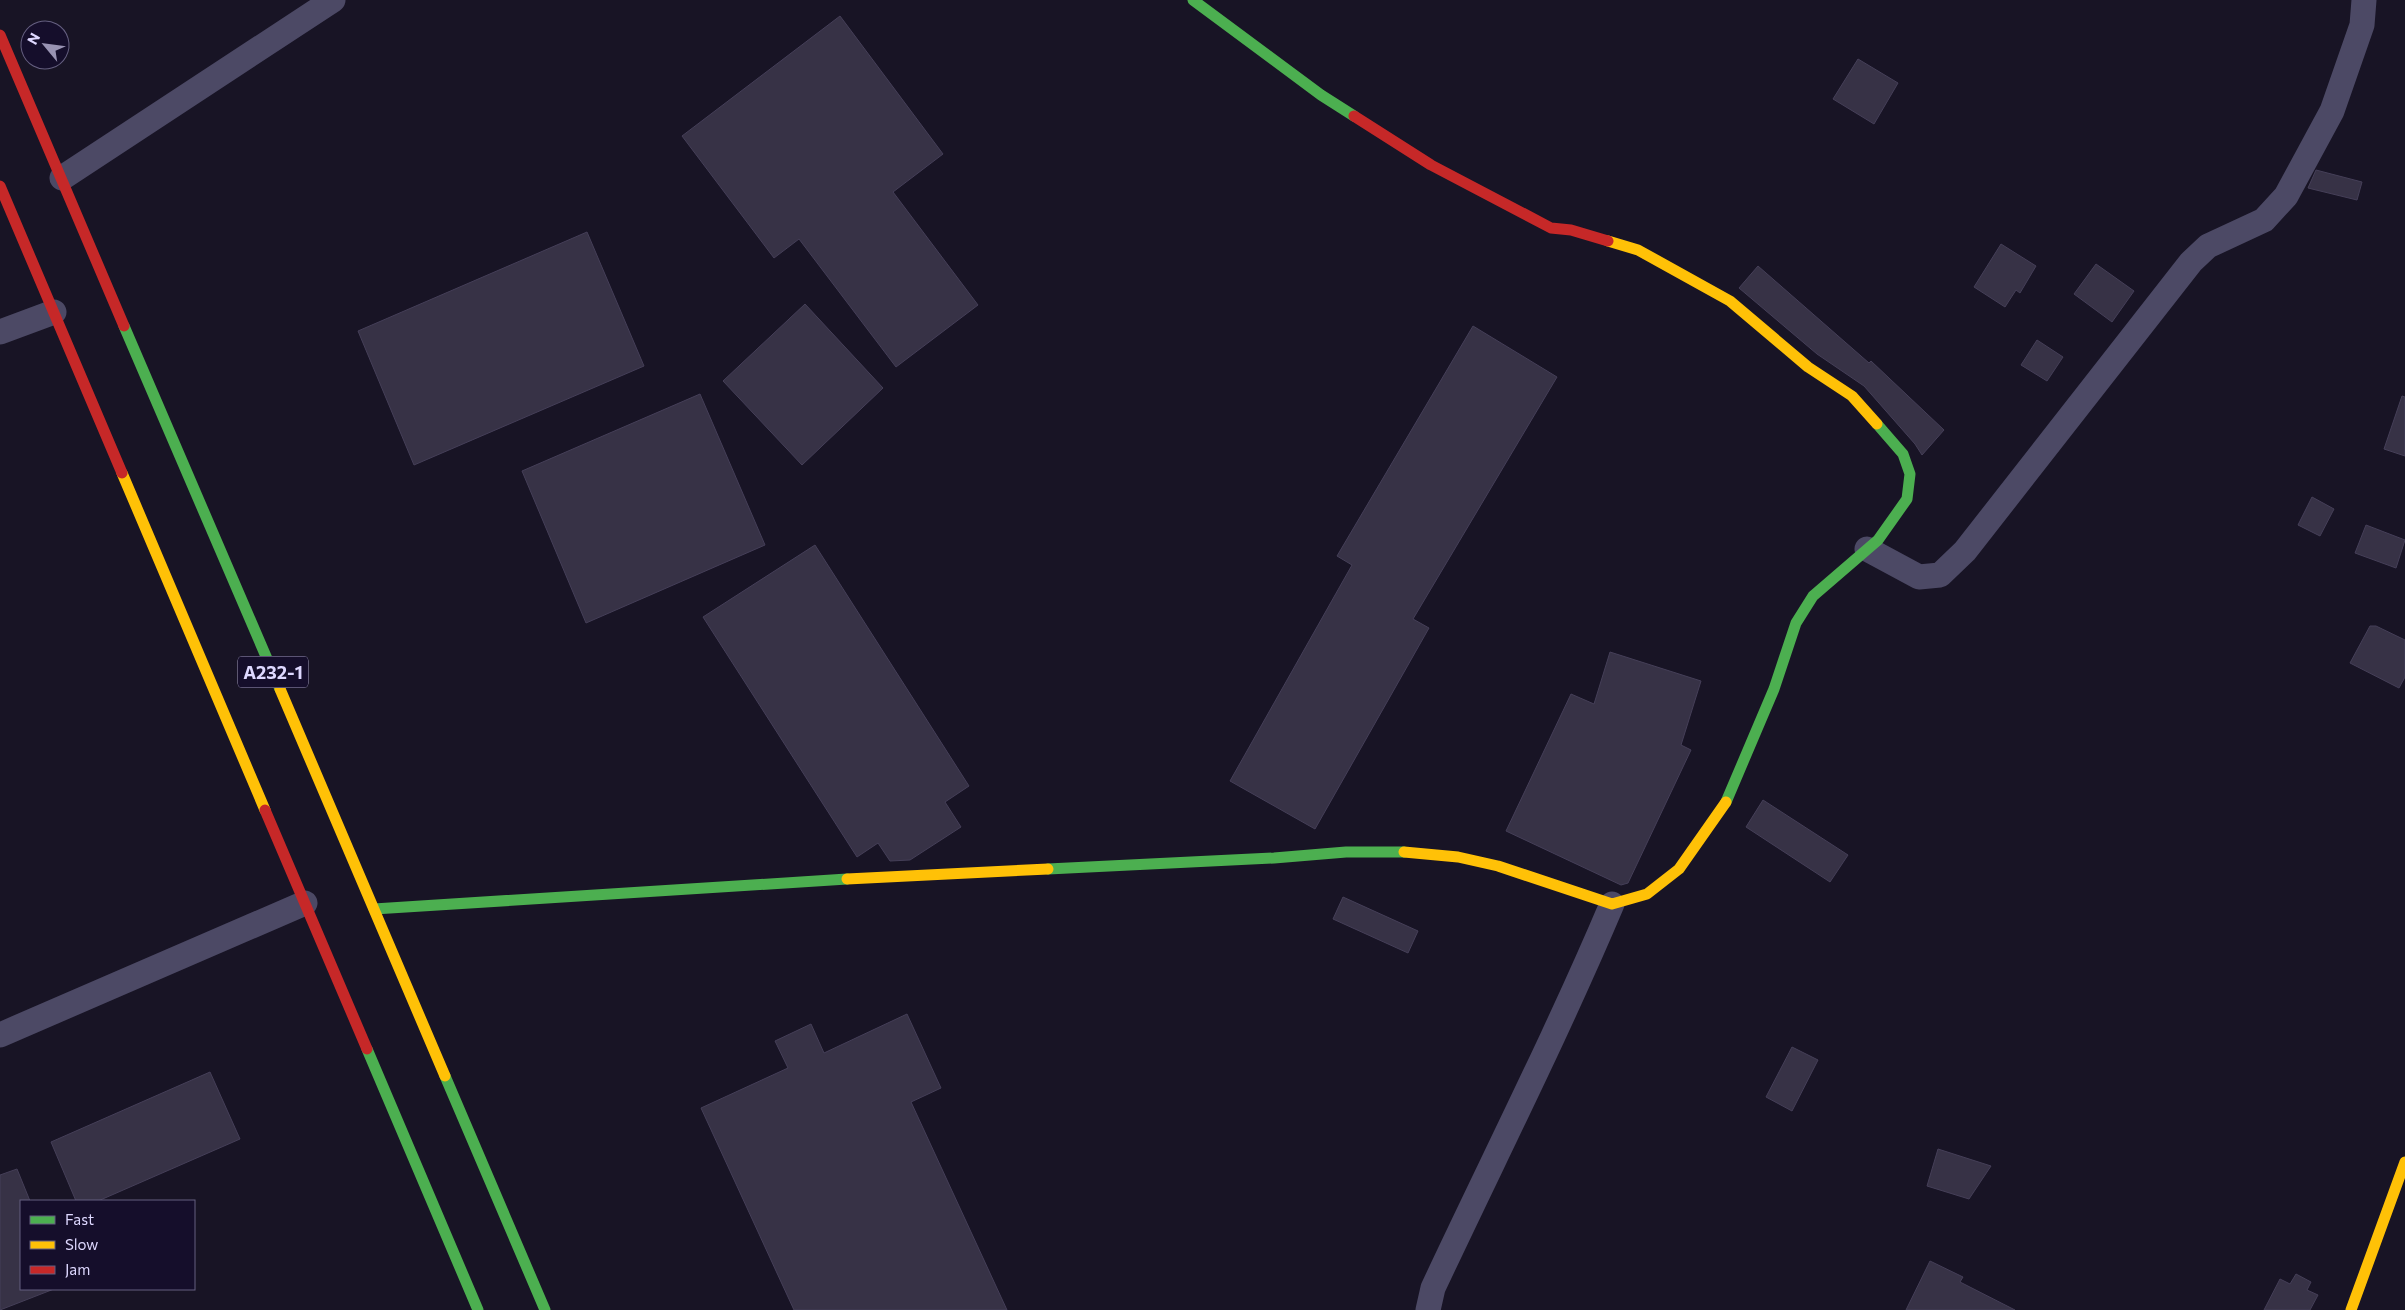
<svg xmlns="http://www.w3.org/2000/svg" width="2405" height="1310" font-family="Commissioner,sans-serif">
<rect width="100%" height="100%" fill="#181425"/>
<g fill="#373246" stroke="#453f58">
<path d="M 840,16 L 943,154 L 893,192 L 978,305 L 896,367 L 799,239 L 774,258 L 682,136 Z"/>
<path d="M 1858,59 L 1898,83 L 1874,124 L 1833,99 Z"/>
<path d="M 2316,170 L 2362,182 L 2357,200 L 2308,188 Z"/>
<path d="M 587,232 L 644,366 L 414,465 L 358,331 Z"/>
<path d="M 2001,244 L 2036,266 L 2020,293 L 2016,290 L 2005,307 L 1974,287 Z"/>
<path d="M 2096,264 L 2134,291 L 2112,322 L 2074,294 Z"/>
<path d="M 1758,266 L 1869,363 L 1871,361 L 1944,430 L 1922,455 L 1915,444 L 1864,386 L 1817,354 L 1739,288 Z"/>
<path d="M 805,304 L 883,388 L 802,465 L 723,381 Z"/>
<path d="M 1473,326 L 1557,377 L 1413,619 L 1429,628 L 1315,829 L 1230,781 L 1352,565 L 1337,556 Z"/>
<path d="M 2037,340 L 2063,357 L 2047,381 L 2021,365 Z"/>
<path d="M 700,394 L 765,545 L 586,623 L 522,471 Z"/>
<path d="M 2402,396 L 2405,397 L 2405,456 L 2384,449 Z"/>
<path d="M 2312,497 L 2334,509 L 2320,536 L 2298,525 Z"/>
<path d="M 2366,525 L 2405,540 L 2396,568 L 2355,553 Z"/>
<path d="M 815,545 L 969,786 L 945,802 L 961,827 L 910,860 L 890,861 L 878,843 L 857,857 L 703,617 Z"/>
<path d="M 2370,626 L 2376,626 L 2405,640 L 2405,677 L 2399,688 L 2350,663 Z"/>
<path d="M 1610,652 L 1701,681 L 1681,745 L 1691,750 L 1628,883 L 1621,885 L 1506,831 L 1571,694 L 1594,704 Z"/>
<path d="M 1763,800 L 1848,855 L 1830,882 L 1746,827 Z"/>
<path d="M 1343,897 L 1418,931 L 1408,953 L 1333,919 Z"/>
<path d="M 907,1014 L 941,1088 L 911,1102 L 1007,1310 L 794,1310 L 701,1108 L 788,1068 L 775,1041 L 811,1024 L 824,1053 Z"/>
<path d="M 1792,1047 L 1818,1060 L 1792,1111 L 1766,1097 Z"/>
<path d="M 210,1072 L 240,1139 L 98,1201 L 76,1201 L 51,1142 Z"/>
<path d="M 1938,1149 L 1991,1166 L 1969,1199 L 1927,1186 Z"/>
<path d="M 17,1169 L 30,1201 L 21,1201 L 21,1289 L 54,1289 L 0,1310 L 0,1175 Z"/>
<path d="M 1930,1261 L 1963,1277 L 1960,1282 L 2015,1310 L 1906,1310 Z"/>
<path d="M 2296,1274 L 2311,1282 L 2307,1290 L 2318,1295 L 2310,1310 L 2264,1310 L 2280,1279 L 2290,1284 Z"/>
</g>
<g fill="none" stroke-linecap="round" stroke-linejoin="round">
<g stroke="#4c4965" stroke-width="25">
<path d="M 62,178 L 333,0"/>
<path d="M 0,332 L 54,312"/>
<path d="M 1867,549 L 1919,577 L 1940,575 L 1965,551 L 2191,262 L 2208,246 L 2264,220 L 2286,196 L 2332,111 L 2362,25 L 2364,0"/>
<path d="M 0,1035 L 305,903"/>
<path d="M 1428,1310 L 1433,1288 C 1493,1160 1557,1034 1612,904"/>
</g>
<g stroke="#4caf50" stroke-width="11">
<path d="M 1193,0 L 1321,95 L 1354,116"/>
<path d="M 124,326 L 280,689"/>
<path d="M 1726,802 L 1774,689 L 1796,623 L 1813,596 L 1878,540 L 1907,499 L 1910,474 L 1903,454 L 1877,424"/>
<path d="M 1048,869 L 1274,858 L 1346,852 L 1404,852"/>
<path d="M 374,909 L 847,879"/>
<path d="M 367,1049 L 478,1310"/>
<path d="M 445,1076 L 545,1310"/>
</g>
<g stroke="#ffc107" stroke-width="11">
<path d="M 1608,241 L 1638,250 L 1730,301 L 1808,367 L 1852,396 L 1877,424"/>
<path d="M 122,473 L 265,810"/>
<path d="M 280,689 L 445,1076"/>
<path d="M 1404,852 L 1458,857 L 1498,866 L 1612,904 L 1647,894 L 1679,869 L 1726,802"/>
<path d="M 847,879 L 1048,869"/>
<path d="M 2351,1310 L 2405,1162"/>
</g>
<g stroke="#c62828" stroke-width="11">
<path d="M 0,35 L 124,326"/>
<path d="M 1354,116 L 1431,165 L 1551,228 L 1571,230 L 1608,241"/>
<path d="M 0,186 L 122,473"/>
<path d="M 265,810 L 367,1049"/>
</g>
</g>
<g text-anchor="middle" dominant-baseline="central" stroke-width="4.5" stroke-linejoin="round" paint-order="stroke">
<rect fill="#150e2b" stroke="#a29bbf" stroke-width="1" x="238" y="656.5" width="70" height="31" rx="4"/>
<g font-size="18" font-weight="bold" fill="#ded8ff">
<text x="273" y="672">A232-1</text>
</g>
</g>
<rect x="20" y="1200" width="175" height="90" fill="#150e2b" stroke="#655f80"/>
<rect x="30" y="1216" width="25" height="8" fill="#4caf50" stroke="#655f80"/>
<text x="65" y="1225" font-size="15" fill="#ded8ff">Fast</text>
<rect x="30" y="1241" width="25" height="8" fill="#ffc107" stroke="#655f80"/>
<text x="65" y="1250" font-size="15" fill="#ded8ff">Slow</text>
<rect x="30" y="1266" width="25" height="8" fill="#c62828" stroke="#655f80"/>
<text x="65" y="1275" font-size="15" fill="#ded8ff">Jam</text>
<g transform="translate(45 45) rotate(299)"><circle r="24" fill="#150e2b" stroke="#655f80"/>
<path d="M0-4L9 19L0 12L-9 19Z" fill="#9993b3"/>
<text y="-8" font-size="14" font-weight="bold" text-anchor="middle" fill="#ded8ff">N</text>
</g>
</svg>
